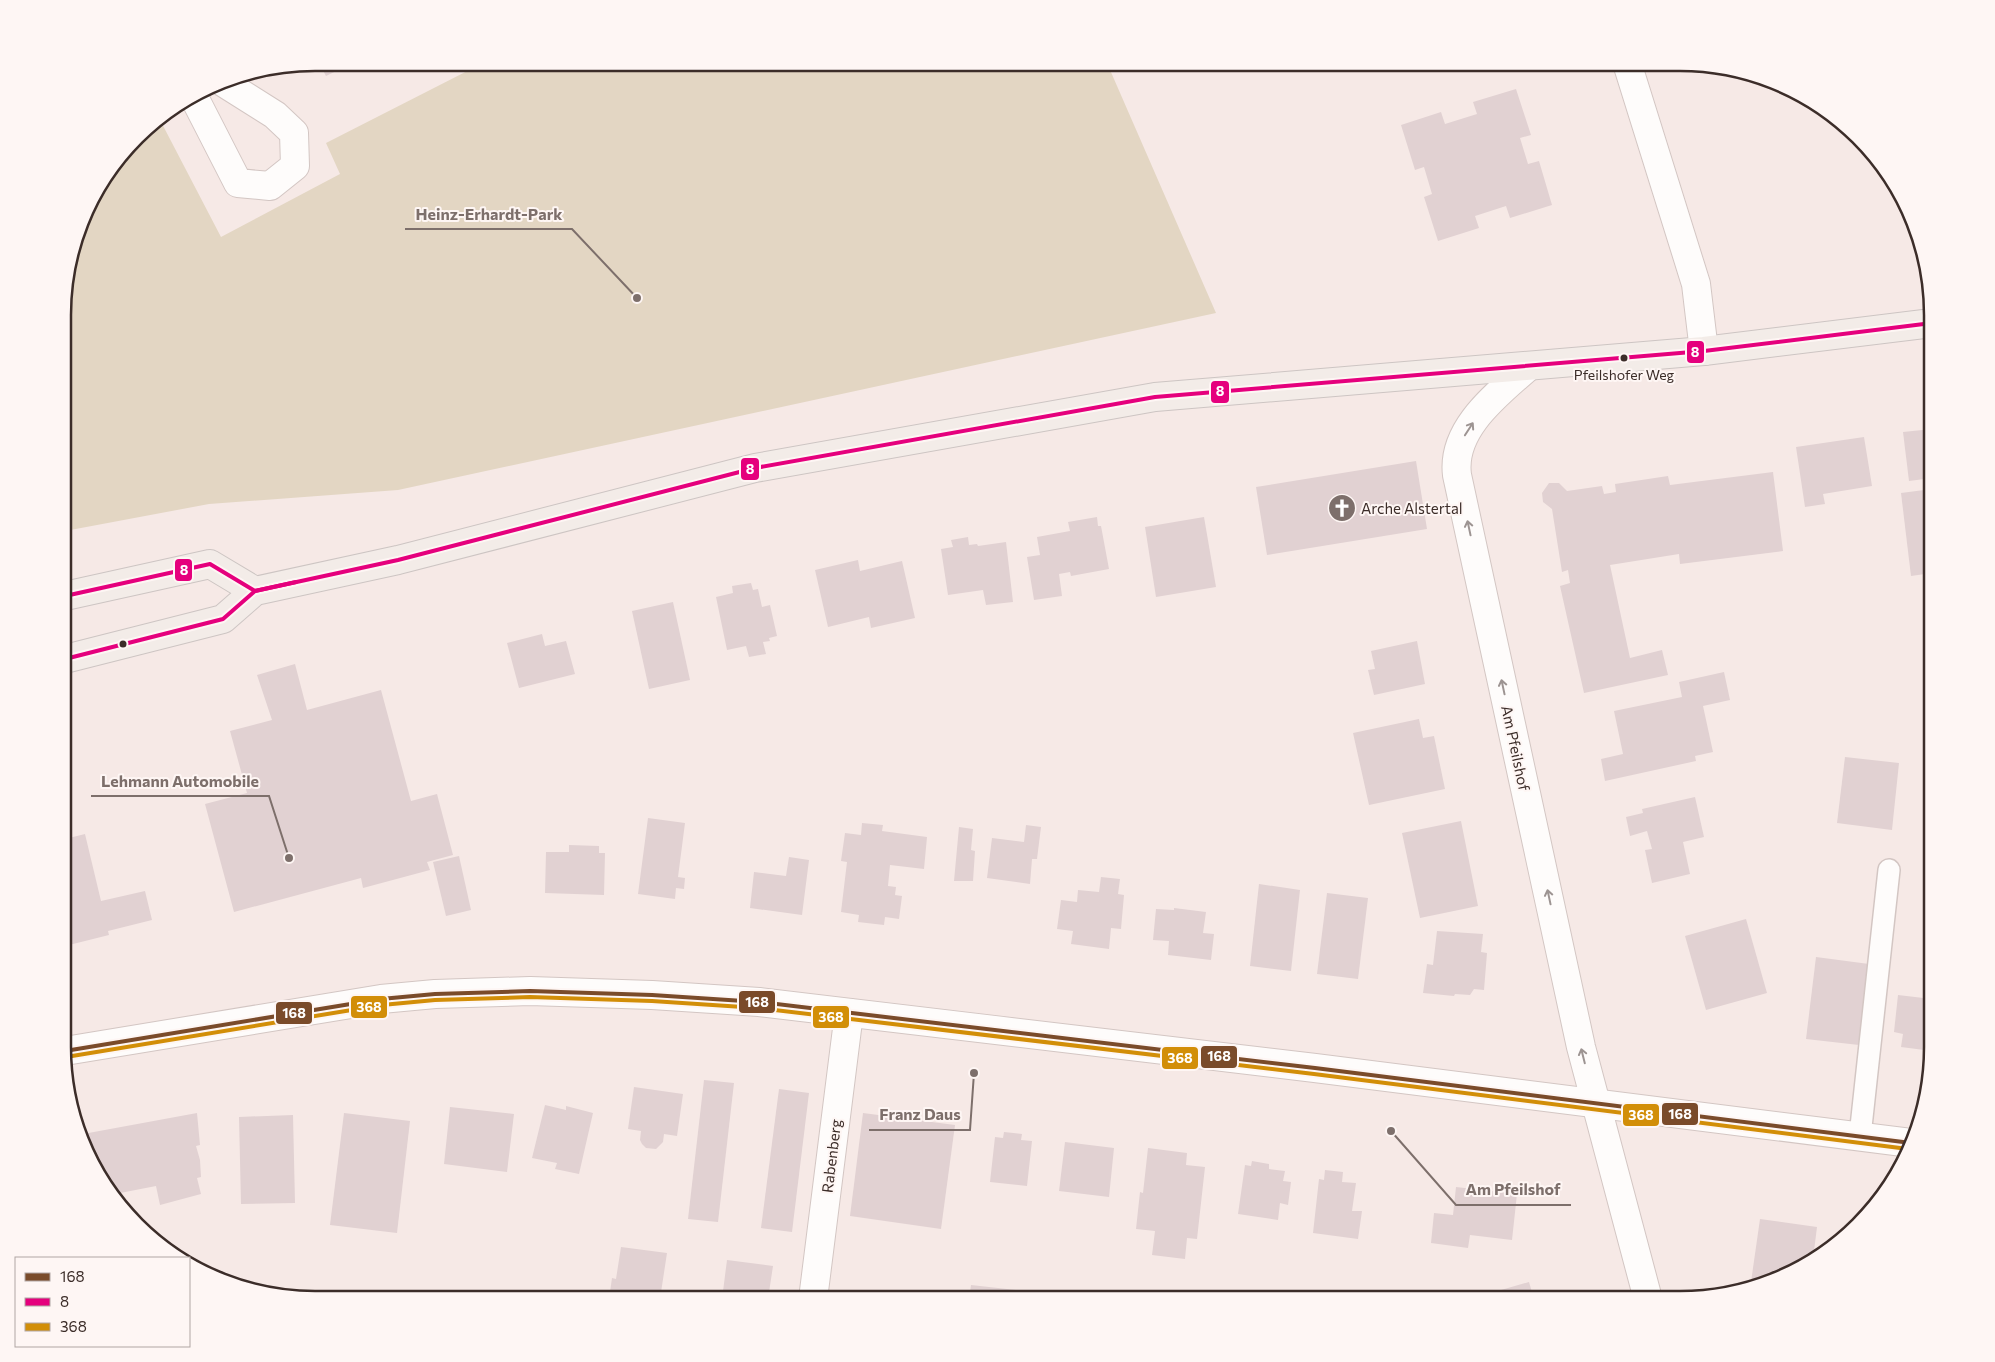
<svg xmlns="http://www.w3.org/2000/svg" width="1995" height="1362" font-family="Commissioner,sans-serif">
<rect width="100%" height="100%" fill="#f6e9e6"/>
<path fill="#e3d6c3" d="M 483,63 L 1107,63 L 1216,313 L 398,490 L 209,504 L 65,531 L 65,282 L 89,203 L 148,125 L 159,118 L 221,237 L 340,174 L 326,143 Z"/>
<g fill="#e1d1d2">
<path d="M 319,63 L 353,63 L 326,76 Z"/>
<path d="M 1516,89 L 1531,135 L 1520,138 L 1528,164 L 1539,161 L 1552,205 L 1510,218 L 1506,206 L 1475,216 L 1479,228 L 1438,241 L 1424,197 L 1432,194 L 1424,167 L 1415,170 L 1401,125 L 1441,112 L 1445,124 L 1477,114 L 1473,102 Z"/>
<path d="M 1932,429 L 1932,478 L 1909,481 L 1903,432 Z"/>
<path d="M 1864,437 L 1872,486 L 1823,494 L 1825,504 L 1805,507 L 1796,447 Z"/>
<path d="M 1416,461 L 1427,529 L 1267,555 L 1256,487 Z"/>
<path d="M 1773,472 L 1783,551 L 1680,564 L 1679,554 L 1610,565 L 1630,658 L 1662,650 L 1668,675 L 1584,693 L 1560,586 L 1570,583 L 1568,570 L 1562,572 L 1552,509 L 1543,502 L 1542,493 L 1549,483 L 1559,483 L 1567,491 L 1602,486 L 1604,494 L 1616,492 L 1615,484 L 1668,476 L 1670,485 Z"/>
<path d="M 1932,489 L 1932,573 L 1911,576 L 1901,493 Z"/>
<path d="M 1097,517 L 1098,526 L 1101,526 L 1109,569 L 1071,576 L 1070,572 L 1059,574 L 1062,596 L 1034,600 L 1027,557 L 1040,555 L 1037,537 L 1070,531 L 1068,522 Z"/>
<path d="M 1204,517 L 1216,587 L 1156,597 L 1145,527 Z"/>
<path d="M 968,537 L 969,545 L 977,544 L 978,546 L 1006,542 L 1013,602 L 986,605 L 983,590 L 948,595 L 941,549 L 953,547 L 951,540 Z"/>
<path d="M 858,560 L 860,571 L 902,561 L 915,618 L 871,628 L 869,617 L 828,627 L 815,570 Z"/>
<path d="M 751,583 L 753,590 L 758,589 L 762,607 L 770,605 L 777,636 L 769,638 L 770,641 L 763,642 L 766,654 L 749,657 L 746,646 L 727,650 L 716,597 L 733,593 L 732,586 Z"/>
<path d="M 673,602 L 690,680 L 649,689 L 632,611 Z"/>
<path d="M 542,634 L 545,646 L 566,641 L 575,674 L 519,688 L 507,643 Z"/>
<path d="M 1417,641 L 1425,684 L 1374,695 L 1368,670 L 1375,669 L 1371,651 Z"/>
<path d="M 295,664 L 307,710 L 381,690 L 411,801 L 437,794 L 453,855 L 427,862 L 430,870 L 363,888 L 361,878 L 234,912 L 205,804 L 247,793 L 230,731 L 272,720 L 257,675 Z"/>
<path d="M 1724,672 L 1730,700 L 1703,706 L 1713,752 L 1695,756 L 1696,761 L 1605,781 L 1601,759 L 1623,754 L 1614,711 L 1682,697 L 1679,682 Z"/>
<path d="M 1419,719 L 1423,738 L 1434,736 L 1445,789 L 1369,805 L 1353,733 Z"/>
<path d="M 1845,757 L 1899,763 L 1892,830 L 1837,823 Z"/>
<path d="M 1695,797 L 1704,837 L 1683,842 L 1690,874 L 1652,883 L 1645,850 L 1652,849 L 1647,831 L 1630,836 L 1626,817 L 1643,813 L 1642,809 Z"/>
<path d="M 648,818 L 685,823 L 678,877 L 685,878 L 684,889 L 676,888 L 675,899 L 638,894 Z"/>
<path d="M 1461,821 L 1478,906 L 1420,918 L 1402,833 Z"/>
<path d="M 862,823 L 883,825 L 882,831 L 927,837 L 924,869 L 890,865 L 888,886 L 896,887 L 895,895 L 902,896 L 899,919 L 885,917 L 884,925 L 858,922 L 859,915 L 841,912 L 847,862 L 841,861 L 845,833 L 861,835 Z"/>
<path d="M 1026,825 L 1041,827 L 1037,859 L 1032,859 L 1030,884 L 987,878 L 992,838 L 1024,842 Z"/>
<path d="M 959,827 L 973,829 L 971,850 L 975,851 L 973,881 L 954,881 Z"/>
<path d="M 85,834 L 101,901 L 145,891 L 152,920 L 108,931 L 109,935 L 65,946 L 65,839 Z"/>
<path d="M 569,845 L 599,846 L 599,853 L 605,853 L 604,895 L 545,893 L 546,852 L 569,852 Z"/>
<path d="M 459,856 L 471,910 L 446,916 L 433,862 Z"/>
<path d="M 789,857 L 809,860 L 802,915 L 750,908 L 754,872 L 786,876 Z"/>
<path d="M 1101,877 L 1120,879 L 1118,894 L 1124,895 L 1121,929 L 1111,928 L 1109,949 L 1071,944 L 1073,931 L 1057,929 L 1061,900 L 1077,902 L 1078,890 L 1099,892 Z"/>
<path d="M 1259,884 L 1300,890 L 1291,971 L 1250,966 Z"/>
<path d="M 1327,893 L 1368,898 L 1358,979 L 1317,974 Z"/>
<path d="M 1174,908 L 1206,912 L 1203,933 L 1214,934 L 1211,960 L 1168,955 L 1169,941 L 1153,940 L 1156,909 L 1174,910 Z"/>
<path d="M 1746,919 L 1767,993 L 1706,1010 L 1685,936 Z"/>
<path d="M 1437,931 L 1483,934 L 1481,952 L 1487,953 L 1484,990 L 1474,989 L 1470,995 L 1455,994 L 1454,996 L 1423,993 L 1427,964 L 1433,965 Z"/>
<path d="M 1816,957 L 1869,964 L 1859,1045 L 1806,1039 Z"/>
<path d="M 1898,995 L 1932,999 L 1932,1051 L 1901,1047 L 1903,1034 L 1894,1032 Z"/>
<path d="M 704,1080 L 734,1083 L 718,1222 L 688,1219 Z"/>
<path d="M 634,1087 L 683,1094 L 677,1136 L 664,1134 L 663,1142 L 656,1149 L 646,1148 L 642,1144 L 640,1140 L 641,1131 L 628,1129 Z"/>
<path d="M 779,1089 L 809,1093 L 792,1232 L 761,1228 Z"/>
<path d="M 545,1105 L 566,1110 L 566,1106 L 593,1113 L 579,1174 L 555,1169 L 557,1163 L 532,1158 Z"/>
<path d="M 450,1107 L 514,1114 L 507,1172 L 444,1164 Z"/>
<path d="M 197,1113 L 200,1145 L 196,1146 L 200,1160 L 201,1177 L 197,1178 L 201,1194 L 160,1205 L 156,1186 L 115,1194 L 96,1173 L 83,1134 Z"/>
<path d="M 344,1113 L 410,1121 L 397,1233 L 330,1225 Z"/>
<path d="M 863,1113 L 955,1125 L 941,1229 L 850,1216 Z"/>
<path d="M 293,1115 L 295,1203 L 241,1204 L 239,1117 Z"/>
<path d="M 1004,1132 L 1022,1134 L 1021,1140 L 1032,1141 L 1027,1186 L 990,1182 L 995,1137 L 1003,1138 Z"/>
<path d="M 1065,1142 L 1114,1148 L 1109,1197 L 1059,1191 Z"/>
<path d="M 1148,1148 L 1187,1153 L 1186,1165 L 1205,1167 L 1197,1239 L 1187,1238 L 1185,1259 L 1152,1255 L 1155,1231 L 1136,1229 L 1140,1192 L 1143,1193 Z"/>
<path d="M 1252,1161 L 1269,1164 L 1269,1169 L 1285,1171 L 1283,1181 L 1291,1182 L 1288,1205 L 1280,1203 L 1278,1220 L 1238,1214 L 1245,1165 L 1251,1166 Z"/>
<path d="M 1325,1170 L 1343,1172 L 1342,1182 L 1356,1183 L 1352,1211 L 1362,1211 L 1358,1239 L 1313,1233 L 1319,1179 L 1324,1180 Z"/>
<path d="M 1456,1187 L 1517,1194 L 1512,1240 L 1470,1235 L 1468,1248 L 1431,1243 L 1434,1213 L 1453,1215 Z"/>
<path d="M 1760,1219 L 1817,1227 L 1813,1259 L 1792,1273 L 1750,1289 Z"/>
<path d="M 621,1247 L 667,1253 L 660,1299 L 609,1299 L 612,1278 L 616,1279 Z"/>
<path d="M 727,1260 L 773,1266 L 768,1299 L 722,1299 Z"/>
<path d="M 1529,1282 L 1534,1299 L 1470,1299 Z"/>
<path d="M 971,1285 L 1016,1290 L 1015,1299 L 969,1299 Z"/>
<path d="M 1047,1290 L 1097,1295 L 1096,1299 L 1046,1299 Z"/>
</g>
<g fill="none" stroke-linecap="round" stroke-linejoin="round">
<g stroke="#d3c6c3" stroke-width="24">
<path id="lane" d="M 1860,1136 L 1889,870"/>
</g>
<g stroke="#d3c6c3" stroke-width="30">
<g id="street">
<path d="M 1627,63 L 1696,284 L 1704,351"/>
<path d="M 194,97 L 238,183 L 270,186 L 295,166 L 294,133 L 275,115 L 221,81"/>
<path d="M 1529,366 C 1499,393 1451,428 1457,475 L 1581,1047 L 1648,1299"/>
<path d="M 813,1299 L 849,1013"/>
</g>
</g>
<g stroke="#d3c6c3" stroke-width="30">
<path id="secondary" d="M 65,1051 L 381,999 L 435,994 L 530,991 L 652,995 L 759,1002 L 1315,1068 L 1911,1143"/>
</g>
<g stroke="#cdc5c3" stroke-width="30">
<g id="primary">
<path d="M 65,596 L 210,564 L 255,591"/>
<path d="M 65,659 L 223,619 L 255,591 L 398,560 L 755,468 L 1155,397 L 1704,351 L 1932,323"/>
</g>
</g>
<use href="#lane" stroke="#fefcfb" stroke-width="21"/>
<use href="#street" stroke="#fefcfb" stroke-width="28"/>
<use href="#secondary" stroke="#fefcfb" stroke-width="28"/>
<use href="#primary" stroke="#f3ece8" stroke-width="28"/>
<g stroke="#fef6f4" stroke-width="8">
<path id="bus-1" d="M 65,1051 L 381,999 L 435,994 L 530,991 L 652,995 L 759,1002 L 1315,1068 L 1911,1143"/>
</g>
<g stroke="#fef6f4" stroke-width="8">
<g id="bus-2">
<path d="M 65,596 L 210,564 L 255,591 L 296,582"/>
<path d="M 65,659 L 223,619 L 255,591 L 398,560 L 755,468 L 1155,397 L 1704,351 L 1932,323"/>
</g>
</g>
<g stroke="#fef6f4" stroke-width="8">
<path id="bus-3" d="M 66,1057 L 382,1005 L 435,1000 L 530,997 L 652,1001 L 758,1008 L 1314,1074 L 1908,1149"/>
</g>
<use href="#bus-1" stroke="#7a4b2a" stroke-width="4"/>
<use href="#bus-2" stroke="#e5007d" stroke-width="4"/>
<use href="#bus-3" stroke="#d28e08" stroke-width="4"/>
</g>
<defs><path id="oneway-shaft" d="M-6 0H5M1.5-3L5.5 0L1.5 3" fill="none" stroke-width="1.6" stroke-linecap="round" stroke-linejoin="round" transform="scale(1.25)"/></defs>
<g stroke="#9d9492">
<use href="#oneway-shaft" transform="translate(1469 429) rotate(-57)"/>
<use href="#oneway-shaft" transform="translate(1469 528) rotate(-102)"/>
<use href="#oneway-shaft" transform="translate(1503 687) rotate(-102)"/>
<use href="#oneway-shaft" transform="translate(1549 897) rotate(-102)"/>
<use href="#oneway-shaft" transform="translate(1583 1056) rotate(-104)"/>
</g>
<defs>
<g id="church-disc" transform="scale(1.4375)"><circle r="9.5" fill="#7d6f6b" stroke="#fef6f4"/><path d="M-1.2-6h2.4v3.5h3.3v2.4h-3.3V6h-2.4V-.1h-3.3v-2.4h3.3Z" fill="#fff"/></g>
</defs>
<g fill-rule="evenodd">
<use href="#church-disc" x="1342" y="508"/>
</g>
<g fill="#3c2d29" stroke="#fef6f4" stroke-width="2">
<circle cx="1624" cy="358" r="4.5"/>
<circle cx="123" cy="644" r="4.5"/>
</g>
<g text-anchor="middle" dominant-baseline="central" stroke-width="4" stroke-linejoin="round" paint-order="stroke">
<g font-size="14" fill="#3c2d29" stroke="#fef6f4">
<text x="1624" y="374">Pfeilshofer Weg</text>
</g>
<g font-size="15" fill="#3c2d29" stroke="#fef6f4" text-anchor="start">
<text x="1361" y="508">Arche Alstertal</text>
</g>
<g font-size="15" fill="#3c2d29" stroke="#fef6f4">
<text transform="translate(1516 748) rotate(78)">Am Pfeilshof</text>
<text transform="translate(831 1156) rotate(-83)">Rabenberg</text>
</g>
</g>
<path d="M0 0H1995V1362H0ZM315 71H1680A244 244 0 0 1 1924 315V1047A244 244 0 0 1 1680 1291H315A244 244 0 0 1 71 1047V315A244 244 0 0 1 315 71Z" fill="#fef6f4" fill-rule="evenodd"/>
<path fill="none" stroke="#3c2d29" stroke-width="2.5" d="M315 71H1680A244 244 0 0 1 1924 315V1047A244 244 0 0 1 1680 1291H315A244 244 0 0 1 71 1047V315A244 244 0 0 1 315 71Z"/>
<path fill="none" stroke="#7d6f6b" stroke-width="2" d="M637 298L572 229H405M289 858L269 796H91M974 1073L970 1130H869M1391 1131L1456 1205H1571"/>
<g fill="#7d6f6b" stroke="#fef6f4" stroke-width="2">
<circle cx="637" cy="298" r="5"/>
<circle cx="289" cy="858" r="5"/>
<circle cx="974" cy="1073" r="5"/>
<circle cx="1391" cy="1131" r="5"/>
</g>
<g font-size="16" text-anchor="middle" font-weight="bold" fill="#7d6f6b" stroke="#fef6f4" stroke-width="4" stroke-linejoin="round" paint-order="stroke">
<text x="489" y="220">Heinz-Erhardt-Park</text>
<text x="180" y="787">Lehmann Automobile</text>
<text x="920" y="1120">Franz Daus</text>
<text x="1513" y="1195">Am Pfeilshof</text>
</g>
<g stroke="#fef6f4" stroke-width="2">
<rect x="1686" y="340" width="19" height="24" rx="5" fill="#e5007d"/>
<rect x="1210" y="380" width="20" height="24" rx="5" fill="#e5007d"/>
<rect x="740" y="457" width="20" height="24" rx="5" fill="#e5007d"/>
<rect x="174" y="558" width="19" height="24" rx="5" fill="#e5007d"/>
<rect x="738" y="990" width="38" height="24" rx="5" fill="#7a4b2a"/>
<rect x="350" y="995" width="38" height="24" rx="5" fill="#d28e08"/>
<rect x="275" y="1001" width="38" height="24" rx="5" fill="#7a4b2a"/>
<rect x="812" y="1005" width="38" height="24" rx="5" fill="#d28e08"/>
<rect x="1200" y="1045" width="38" height="24" rx="5" fill="#7a4b2a"/>
<rect x="1161" y="1046" width="38" height="24" rx="5" fill="#d28e08"/>
<rect x="1661" y="1102" width="38" height="24" rx="5" fill="#7a4b2a"/>
<rect x="1622" y="1103" width="38" height="24" rx="5" fill="#d28e08"/>
</g>
<g font-size="14" text-anchor="middle" font-weight="bold" fill="#fff">
<text x="1695" y="357">8</text>
<text x="1220" y="396">8</text>
<text x="750" y="474">8</text>
<text x="184" y="575">8</text>
<text x="757" y="1007">168</text>
<text x="369" y="1012">368</text>
<text x="294" y="1018">168</text>
<text x="831" y="1022">368</text>
<text x="1219" y="1061">168</text>
<text x="1180" y="1063">368</text>
<text x="1680" y="1119">168</text>
<text x="1641" y="1120">368</text>
</g>
<rect x="15" y="1257" width="175" height="90" fill="#fef6f4" stroke="#b0a6a3"/>
<rect x="25" y="1273" width="25" height="8" fill="#7a4b2a" stroke="#b0a6a3"/>
<text x="60" y="1282" font-size="15" fill="#3c2d29">168</text>
<rect x="25" y="1298" width="25" height="8" fill="#e5007d" stroke="#b0a6a3"/>
<text x="60" y="1307" font-size="15" fill="#3c2d29">8</text>
<rect x="25" y="1323" width="25" height="8" fill="#d28e08" stroke="#b0a6a3"/>
<text x="60" y="1332" font-size="15" fill="#3c2d29">368</text>
</svg>
